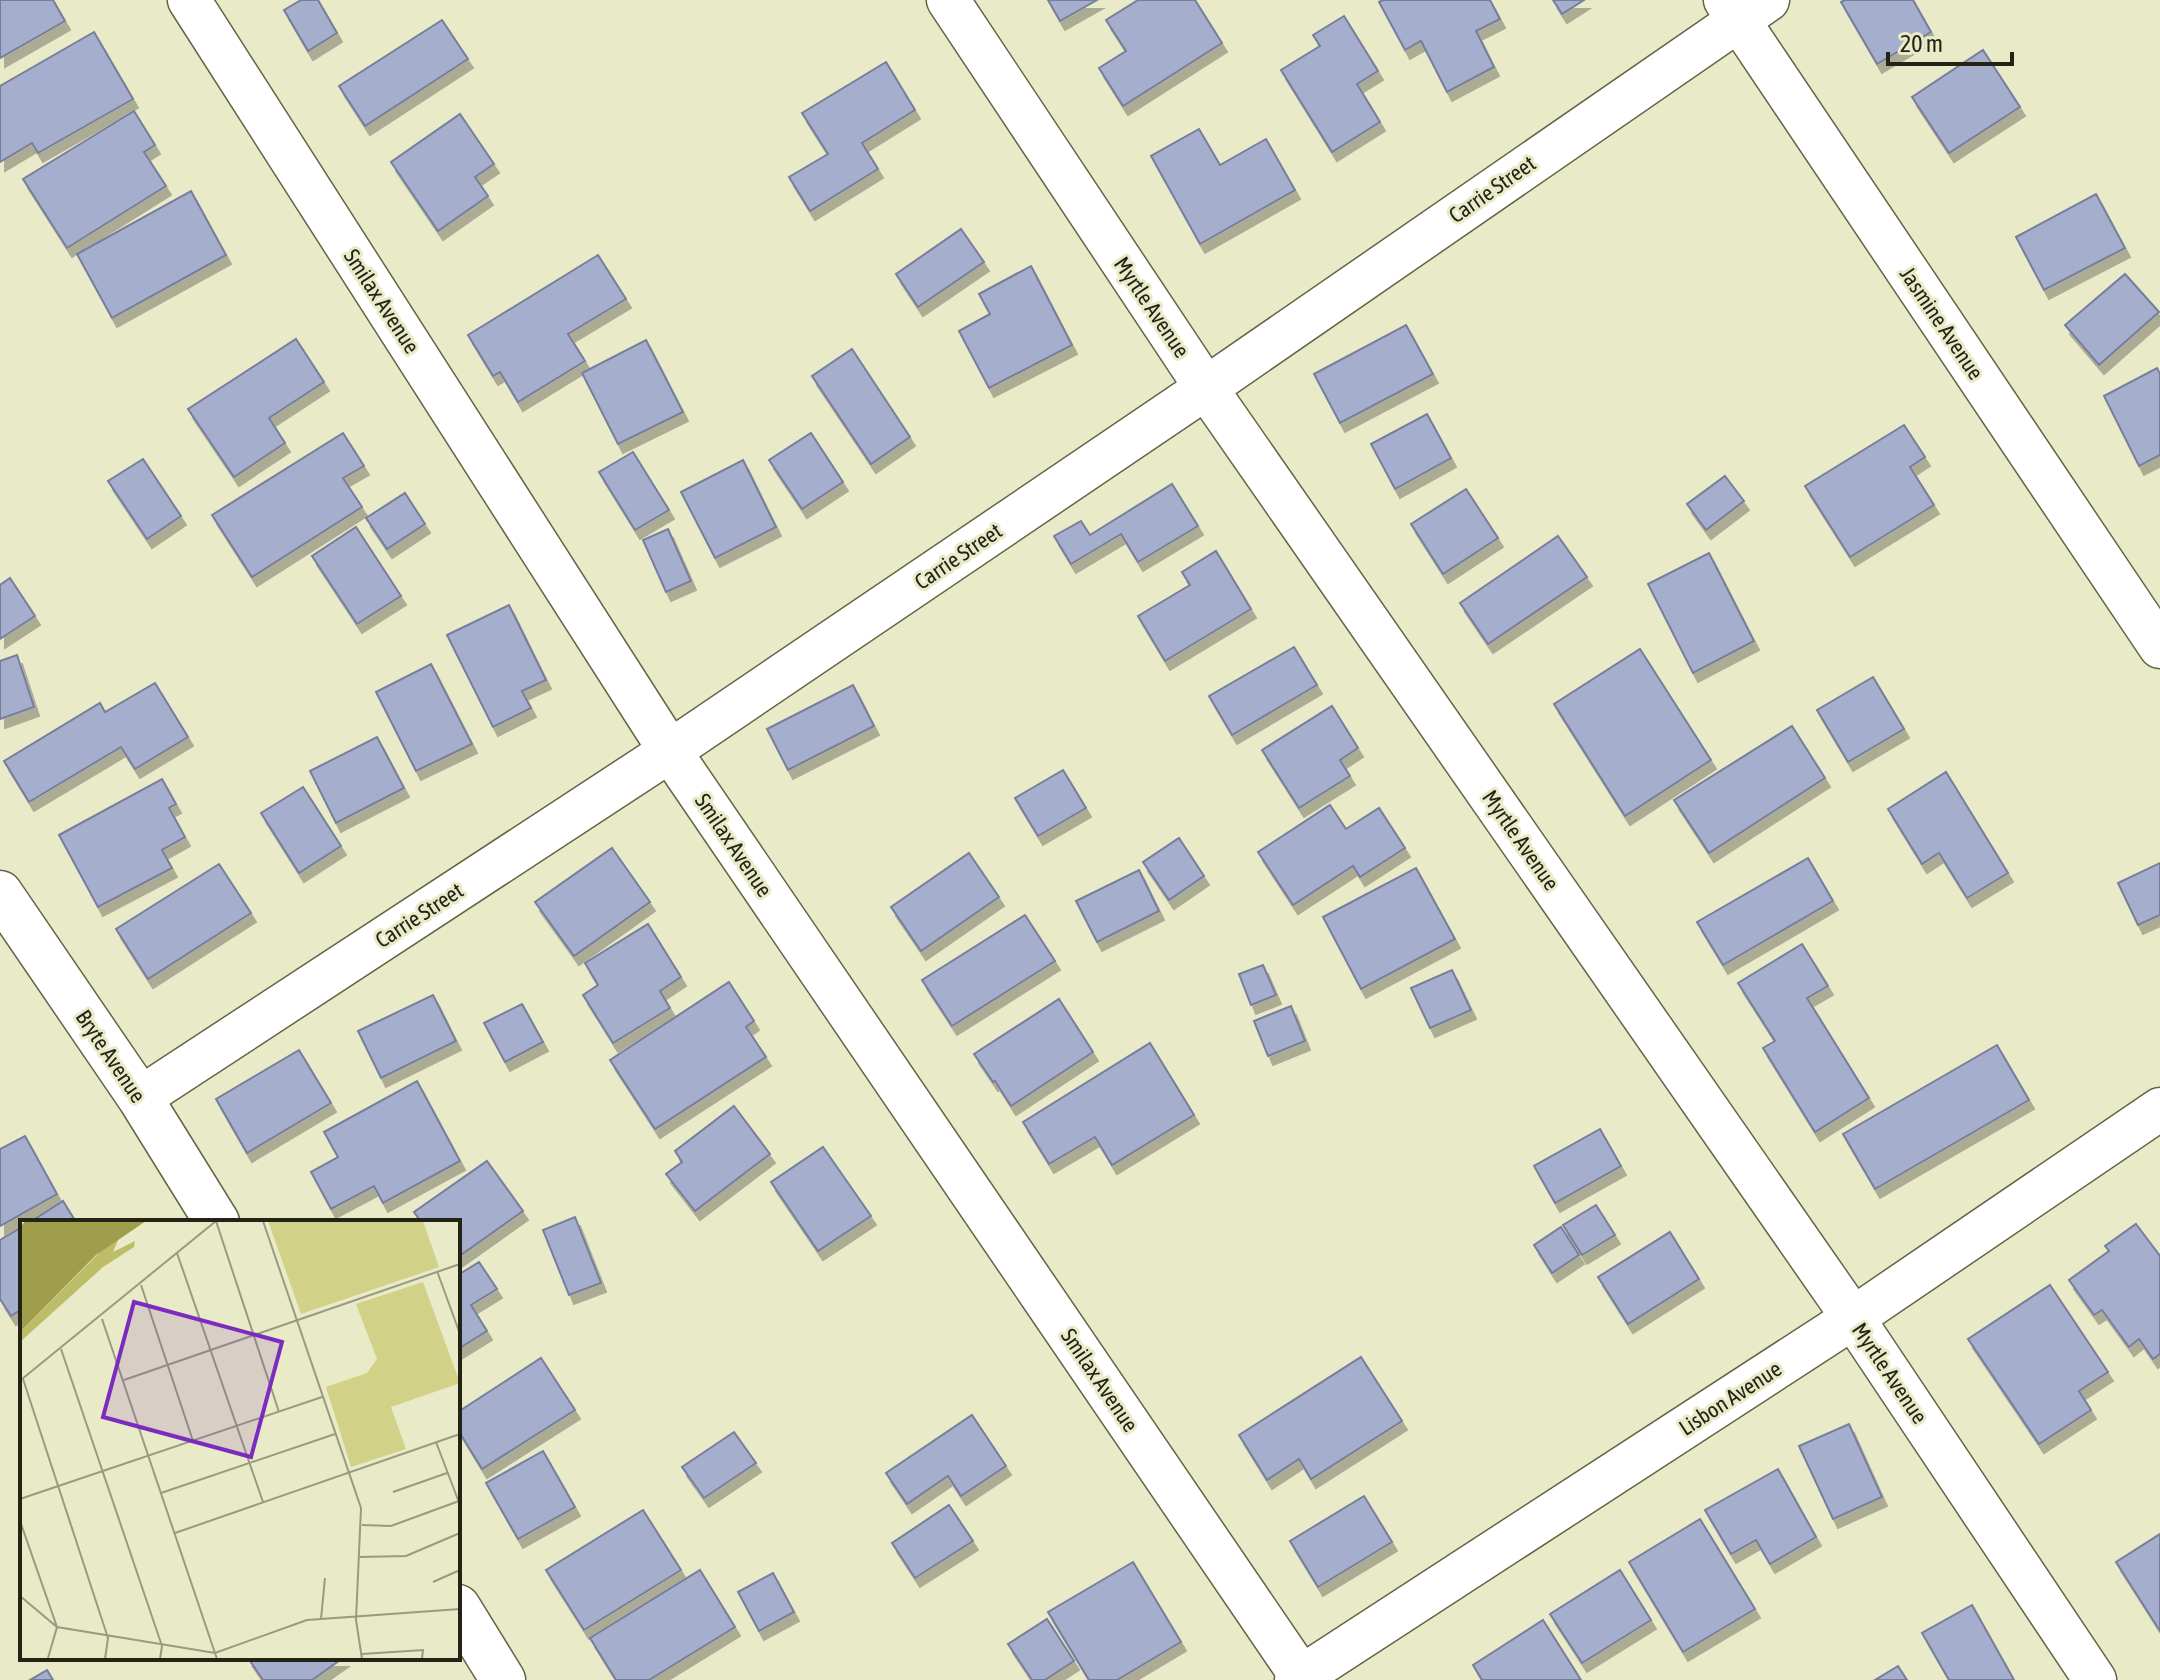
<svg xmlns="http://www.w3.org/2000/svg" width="2160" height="1680" font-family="'Asap Condensed',sans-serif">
<defs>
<filter id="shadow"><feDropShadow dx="5" dy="9" stdDeviation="0" flood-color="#0004"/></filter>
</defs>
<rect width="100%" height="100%" fill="#e9eac8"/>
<g fill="#a6aecd" stroke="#777e9b" stroke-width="2" filter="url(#shadow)">
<path d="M 0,0 L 53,0 L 65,21 L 0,58 Z"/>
<path d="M 301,0 L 318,0 L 337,33 L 308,51 L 284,10 Z"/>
<path d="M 1048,0 L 1097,0 L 1060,21 Z"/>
<path d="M 1138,0 L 1195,0 L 1222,43 L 1123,106 L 1099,68 L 1126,51 L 1106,20 Z"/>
<path d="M 1383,0 L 1490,0 L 1500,19 L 1476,31 L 1494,67 L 1447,92 L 1421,41 L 1405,50 L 1379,2 Z"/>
<path d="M 1553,0 L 1584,0 L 1562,14 Z"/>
<path d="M 1845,0 L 1913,0 L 1931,32 L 1877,64 L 1841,2 Z"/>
<path d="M 1344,16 L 1378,71 L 1357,84 L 1380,122 L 1332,152 L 1281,70 L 1320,46 L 1313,35 Z"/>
<path d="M 442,20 L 468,59 L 365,126 L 339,86 Z"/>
<path d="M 94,32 L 133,99 L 38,153 L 32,143 L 0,162 L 0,86 Z"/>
<path d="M 1983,50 L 2020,107 L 1949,153 L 1912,97 Z"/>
<path d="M 886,62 L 915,110 L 862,143 L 878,169 L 810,211 L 789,177 L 828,154 L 802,113 Z"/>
<path d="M 134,111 L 155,145 L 144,152 L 166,186 L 67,248 L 23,179 Z"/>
<path d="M 460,114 L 494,164 L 475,177 L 488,196 L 438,231 L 391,162 Z"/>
<path d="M 1199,129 L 1220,165 L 1266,139 L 1295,190 L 1200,244 L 1151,156 Z"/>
<path d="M 191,191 L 226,255 L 112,318 L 77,254 Z"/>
<path d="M 2096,194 L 2125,248 L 2044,290 L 2016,237 Z"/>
<path d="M 961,229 L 984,262 L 918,307 L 896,274 Z"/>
<path d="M 598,255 L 626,299 L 568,334 L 585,361 L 518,402 L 500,372 L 493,376 L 468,335 Z"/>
<path d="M 1031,266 L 1072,345 L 989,388 L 959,331 L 990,314 L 979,294 Z"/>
<path d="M 2125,274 L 2159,312 L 2099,365 L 2065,325 Z"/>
<path d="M 1406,325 L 1433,374 L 1340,423 L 1314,374 Z"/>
<path d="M 296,339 L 324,382 L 269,418 L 285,443 L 234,477 L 188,409 Z"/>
<path d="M 646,340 L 683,412 L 618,444 L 582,373 Z"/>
<path d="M 852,349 L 910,437 L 871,464 L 812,376 Z"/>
<path d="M 2157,368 L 2160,374 L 2160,455 L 2139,466 L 2104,396 Z"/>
<path d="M 1427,414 L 1451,458 L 1395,489 L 1371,444 Z"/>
<path d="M 1904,425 L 1925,457 L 1910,467 L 1934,505 L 1850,557 L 1805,486 Z"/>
<path d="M 343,433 L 364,466 L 343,478 L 362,507 L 252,577 L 212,515 Z"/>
<path d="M 811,433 L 843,482 L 802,509 L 769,460 Z"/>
<path d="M 633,452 L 669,510 L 635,530 L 599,472 Z"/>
<path d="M 143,459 L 181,516 L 147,539 L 108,481 Z"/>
<path d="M 743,460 L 776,527 L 715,558 L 681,492 Z"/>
<path d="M 1725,476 L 1744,501 L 1706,530 L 1687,504 Z"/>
<path d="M 1172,484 L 1198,526 L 1138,562 L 1121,534 L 1071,564 L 1054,536 L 1081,521 L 1090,535 Z"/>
<path d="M 1466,489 L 1498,538 L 1443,574 L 1411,524 Z"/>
<path d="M 405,493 L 425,524 L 387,549 L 366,518 Z"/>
<path d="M 356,527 L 401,596 L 357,624 L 312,556 Z"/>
<path d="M 668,529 L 691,581 L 666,592 L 643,540 Z"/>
<path d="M 1558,536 L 1587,577 L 1488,644 L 1460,603 Z"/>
<path d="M 1216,551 L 1251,609 L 1165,661 L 1138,616 L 1190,585 L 1182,572 Z"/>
<path d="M 1709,553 L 1754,641 L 1693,673 L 1648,584 Z"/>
<path d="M 10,578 L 35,616 L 0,639 L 0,585 Z"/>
<path d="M 509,605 L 546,680 L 522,691 L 531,708 L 493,727 L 447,635 Z"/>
<path d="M 1294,647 L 1317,685 L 1232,735 L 1209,696 Z"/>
<path d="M 1640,649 L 1711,760 L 1625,816 L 1554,704 Z"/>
<path d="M 17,655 L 34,707 L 0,719 L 0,661 Z"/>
<path d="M 431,664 L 472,744 L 416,771 L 376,692 Z"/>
<path d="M 1873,677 L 1904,729 L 1848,762 L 1817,710 Z"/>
<path d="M 155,683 L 188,737 L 135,769 L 121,747 L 29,802 L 4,761 L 100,703 L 105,712 Z"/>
<path d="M 853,685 L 874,726 L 788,770 L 767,729 Z"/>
<path d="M 1332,706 L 1358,748 L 1340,760 L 1350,776 L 1299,808 L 1262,750 Z"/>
<path d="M 1792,726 L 1825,778 L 1709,853 L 1674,800 Z"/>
<path d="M 377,737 L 404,788 L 336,823 L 310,771 Z"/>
<path d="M 1063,770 L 1086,808 L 1038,836 L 1015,798 Z"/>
<path d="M 1946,772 L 2008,873 L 1967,898 L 1939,853 L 1922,864 L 1888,809 Z"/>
<path d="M 162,779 L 176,804 L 169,808 L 185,837 L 162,850 L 172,868 L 98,907 L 59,835 Z"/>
<path d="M 303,787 L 341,846 L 299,873 L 261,813 Z"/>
<path d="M 1330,805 L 1346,829 L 1379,808 L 1405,848 L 1360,877 L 1353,866 L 1293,905 L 1258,852 Z"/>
<path d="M 1179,838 L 1204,876 L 1169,900 L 1143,862 Z"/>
<path d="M 612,848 L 650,902 L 574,956 L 535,902 Z"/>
<path d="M 969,853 L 999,897 L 921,951 L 891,907 Z"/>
<path d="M 1808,858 L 1833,901 L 1723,965 L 1697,922 Z"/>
<path d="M 2160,863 L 2160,915 L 2138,925 L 2118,883 Z"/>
<path d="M 219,864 L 251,913 L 148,979 L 116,929 Z"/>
<path d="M 1416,868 L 1455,939 L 1361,989 L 1323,917 Z"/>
<path d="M 1139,870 L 1159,911 L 1097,942 L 1076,901 Z"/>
<path d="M 1025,915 L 1055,961 L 952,1026 L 922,980 Z"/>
<path d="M 648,924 L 681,977 L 660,991 L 670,1008 L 613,1043 L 583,995 L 598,985 L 585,963 Z"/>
<path d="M 1802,944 L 1828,986 L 1807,998 L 1869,1098 L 1815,1132 L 1763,1048 L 1775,1041 L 1738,983 Z"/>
<path d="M 1263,965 L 1276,995 L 1251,1005 L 1239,974 Z"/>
<path d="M 1452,970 L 1471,1010 L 1430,1028 L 1411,988 Z"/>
<path d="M 729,982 L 754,1021 L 746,1027 L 766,1057 L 655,1129 L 610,1060 Z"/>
<path d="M 433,995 L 456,1041 L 381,1078 L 358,1031 Z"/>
<path d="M 1059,999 L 1093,1052 L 1011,1106 L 995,1081 L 993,1082 L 974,1054 Z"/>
<path d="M 522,1004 L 543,1042 L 505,1062 L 484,1023 Z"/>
<path d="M 1291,1006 L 1305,1041 L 1268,1056 L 1254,1021 Z"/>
<path d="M 1150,1043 L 1194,1115 L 1112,1165 L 1095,1137 L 1049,1164 L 1023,1122 Z"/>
<path d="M 1997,1045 L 2029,1100 L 1875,1189 L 1843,1134 Z"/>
<path d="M 299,1050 L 331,1103 L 247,1153 L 216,1099 Z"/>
<path d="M 417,1081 L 460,1161 L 383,1203 L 374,1186 L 331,1209 L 311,1172 L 338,1157 L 324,1132 Z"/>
<path d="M 734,1106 L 770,1154 L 695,1211 L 666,1174 L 682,1162 L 675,1151 Z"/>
<path d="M 1600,1129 L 1621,1166 L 1555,1203 L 1534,1166 Z"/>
<path d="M 25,1136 L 57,1194 L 0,1226 L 0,1149 Z"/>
<path d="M 823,1147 L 871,1216 L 818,1251 L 771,1182 Z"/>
<path d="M 487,1161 L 523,1211 L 458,1257 L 458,1222 L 421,1222 L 414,1212 Z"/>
<path d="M 63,1201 L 76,1222 L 30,1222 Z"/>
<path d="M 1596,1205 L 1615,1235 L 1582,1255 L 1563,1225 Z"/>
<path d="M 575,1217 L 601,1283 L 569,1295 L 543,1230 Z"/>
<path d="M 2136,1224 L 2160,1256 L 2160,1354 L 2153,1359 L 2139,1339 L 2129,1347 L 2102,1310 L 2094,1315 L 2069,1280 L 2109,1251 L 2105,1246 Z"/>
<path d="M 22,1227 L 22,1309 L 11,1316 L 0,1299 L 0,1240 Z"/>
<path d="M 1561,1227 L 1579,1255 L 1552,1273 L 1534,1245 Z"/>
<path d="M 1670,1232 L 1699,1279 L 1628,1324 L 1598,1277 Z"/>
<path d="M 479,1262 L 497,1289 L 471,1305 L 487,1331 L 458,1349 L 458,1275 Z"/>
<path d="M 2050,1285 L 2108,1372 L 2079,1391 L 2091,1410 L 2039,1444 L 1968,1339 Z"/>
<path d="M 1361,1357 L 1402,1421 L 1311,1479 L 1299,1459 L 1267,1480 L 1239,1435 Z"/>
<path d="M 541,1358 L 575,1410 L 482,1469 L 458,1430 L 458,1412 Z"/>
<path d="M 972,1415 L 1006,1466 L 961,1496 L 948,1476 L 907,1504 L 886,1473 Z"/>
<path d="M 1849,1424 L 1882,1497 L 1833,1519 L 1799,1446 Z"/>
<path d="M 734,1432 L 756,1463 L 704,1498 L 682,1467 Z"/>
<path d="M 543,1451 L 575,1507 L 518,1539 L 486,1483 Z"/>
<path d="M 1778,1469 L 1816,1537 L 1770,1564 L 1756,1540 L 1731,1554 L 1705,1510 Z"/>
<path d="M 1364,1496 L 1392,1542 L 1318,1587 L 1290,1541 Z"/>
<path d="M 949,1505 L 973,1541 L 915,1578 L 892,1543 Z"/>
<path d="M 643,1510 L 681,1570 L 584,1630 L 546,1570 Z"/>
<path d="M 1700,1519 L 1755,1609 L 1683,1652 L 1629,1562 Z"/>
<path d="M 2160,1534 L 2160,1631 L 2116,1562 Z"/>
<path d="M 1133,1562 L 1181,1642 L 1117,1680 L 1089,1680 L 1048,1612 Z"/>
<path d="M 700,1570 L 735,1627 L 649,1680 L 616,1680 L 590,1638 Z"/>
<path d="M 1620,1570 L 1651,1620 L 1582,1663 L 1550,1614 Z"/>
<path d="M 773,1573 L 794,1612 L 759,1631 L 738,1592 Z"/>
<path d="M 1972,1605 L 2014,1680 L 1949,1680 L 1922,1633 Z"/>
<path d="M 1047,1619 L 1074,1661 L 1045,1680 L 1032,1680 L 1008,1644 Z"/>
<path d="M 1543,1620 L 1581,1680 L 1482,1680 L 1473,1665 Z"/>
<path d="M 248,1658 L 343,1658 L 312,1680 L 263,1680 Z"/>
<path d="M 1898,1666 L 1907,1680 L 1875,1680 Z"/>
<path d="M 47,1670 L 53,1680 L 30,1680 Z"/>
</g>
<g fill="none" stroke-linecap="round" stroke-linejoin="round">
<g stroke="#646446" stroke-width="45">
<g id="minor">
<path d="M 189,0 L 670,751 L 1301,1676"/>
<path d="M 948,0 L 1206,388 L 1853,1318 L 2095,1680"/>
<path d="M 1725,0 L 2160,647"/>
<path d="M 140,1098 L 670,751 L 1206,388 L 1768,0"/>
<path d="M 1296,1680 L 1853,1318 L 2160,1109"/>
</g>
</g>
<g stroke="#646446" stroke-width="47">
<g id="tertiary">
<path d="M 0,893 L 140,1098 L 217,1222"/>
<path d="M 458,1607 L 503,1680"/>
</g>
</g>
<use href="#minor" stroke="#fff" stroke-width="42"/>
<use href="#tertiary" stroke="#fff" stroke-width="44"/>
</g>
<g text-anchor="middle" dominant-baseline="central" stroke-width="6" stroke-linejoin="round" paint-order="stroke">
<g font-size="22" fill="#232316" stroke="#e9eac8">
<text transform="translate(1492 189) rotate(-35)">Carrie Street</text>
<text transform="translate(382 301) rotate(57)">Smilax Avenue</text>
<text transform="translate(1152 307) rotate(56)">Myrtle Avenue</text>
<text transform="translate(1942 323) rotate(56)">Jasmine Avenue</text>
<text transform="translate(958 556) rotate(-34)">Carrie Street</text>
<text transform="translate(1521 840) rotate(55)">Myrtle Avenue</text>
<text transform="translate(734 845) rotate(56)">Smilax Avenue</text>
<text transform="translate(419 915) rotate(-33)">Carrie Street</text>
<text transform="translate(111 1056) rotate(56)">Bryte Avenue</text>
<text transform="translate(1890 1373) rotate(56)">Myrtle Avenue</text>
<text transform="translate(1100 1380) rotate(56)">Smilax Avenue</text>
<text transform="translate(1730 1398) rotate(-33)">Lisbon Avenue</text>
</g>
</g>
<g transform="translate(20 1220)">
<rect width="440" height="440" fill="#e9eac8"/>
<path d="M 248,1 L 403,1 L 419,47 L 281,94 ZM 403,62 L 440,163 L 371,187 L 386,229 L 331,247 L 306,167 L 347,153 L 357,139 L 336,84 Z" fill="#d1d187"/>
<path d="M 103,9 L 93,32 L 115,21 L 114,27 L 83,47 L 0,122 L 0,112 Z" fill="#bdbc69"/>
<path d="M 5,1 L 126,1 L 76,35 L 0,112 L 0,8 Z" fill="#9f9e4a"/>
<path fill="none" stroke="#9a9a81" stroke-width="2" d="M 196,1 L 259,192M 243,1 L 341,288 L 336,400 L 342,439M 157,33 L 243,282M 417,51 L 440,114M 121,65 L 173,221M 82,99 L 197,439M 41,129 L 142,426 L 140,439M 2,159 L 196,1M 3,159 L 88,418 L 85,439M 104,160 L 440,44M 416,222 L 440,285M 373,272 L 427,253M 141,273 L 315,214M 0,279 L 302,177M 0,301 L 37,407 L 28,438M 342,305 L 371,306 L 439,281M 155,313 L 440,214M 339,337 L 386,336 L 440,313M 413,362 L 440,350M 0,376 L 37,407 L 195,433 L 287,400 L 440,389M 301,399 L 305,358M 342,434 L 403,430 L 402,439"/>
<path fill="#7b2cbf" fill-opacity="0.15" stroke="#7b2cbf" stroke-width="4" d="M 114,82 L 262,122 L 231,237 L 83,197 Z"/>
<rect width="440" height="440" fill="none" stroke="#232316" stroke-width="4"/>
</g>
<path d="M1888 52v12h124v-12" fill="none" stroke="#232316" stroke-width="4"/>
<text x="1900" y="52" font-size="24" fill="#232316" stroke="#e9eac8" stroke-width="6" paint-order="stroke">20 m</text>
</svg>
